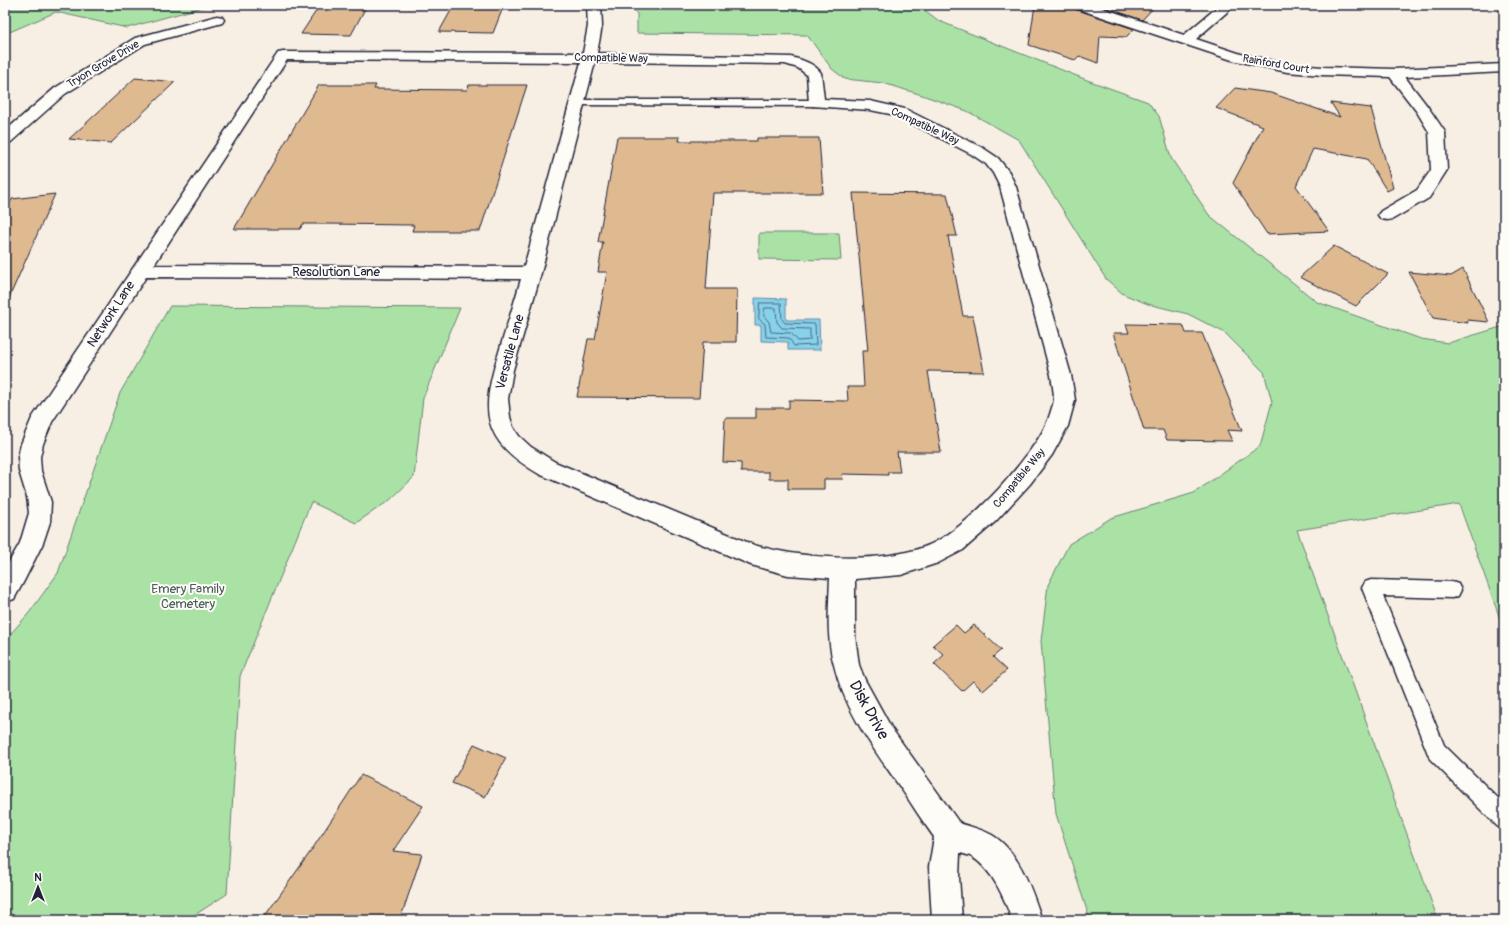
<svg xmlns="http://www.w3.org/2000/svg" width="1509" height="925" font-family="Pangolin,sans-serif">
<rect width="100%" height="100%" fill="#f7efe3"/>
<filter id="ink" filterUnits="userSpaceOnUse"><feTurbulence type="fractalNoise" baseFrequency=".025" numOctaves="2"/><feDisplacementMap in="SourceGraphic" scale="8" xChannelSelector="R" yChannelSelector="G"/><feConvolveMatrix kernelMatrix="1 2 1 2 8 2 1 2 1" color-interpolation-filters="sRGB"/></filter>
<g filter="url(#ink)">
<g fill="#aae2a6" stroke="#668270">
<path d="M 5,5 L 210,5 L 127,28 L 56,12 L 5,34 Z"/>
<path d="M 630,5 L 918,5 L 939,21 L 1087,80 L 1148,102 L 1159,116 L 1171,158 L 1209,215 L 1317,302 L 1421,339 L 1448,343 L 1504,326 L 1504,630 L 1459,504 L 1297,530 L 1438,920 L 1090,920 L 1056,814 L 1041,641 L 1048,585 L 1069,544 L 1111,518 L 1194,493 L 1260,446 L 1272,402 L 1264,372 L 1225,333 L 1188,314 L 1148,304 L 1123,294 L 1106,279 L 1019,140 L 967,111 L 922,95 L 883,83 L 845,79 L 832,69 L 807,35 L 637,33 L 637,14 Z"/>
<path d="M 759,233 L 839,233 L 841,260 L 759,259 Z"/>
<path d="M 170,306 L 460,308 L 423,398 L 414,477 L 390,500 L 356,523 L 311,502 L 240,676 L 227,894 L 187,920 L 5,920 L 5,640 L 29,613 L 58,573 L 120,393 Z"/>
</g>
<path fill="#88d1ea" stroke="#5f8ba4" d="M 755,298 L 786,299 L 786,320 L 819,320 L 820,350 L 788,350 L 788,342 L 761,341 L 761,325 L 755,325 Z"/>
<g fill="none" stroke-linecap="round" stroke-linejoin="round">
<g stroke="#4b6881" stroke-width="1">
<path d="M 760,303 L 781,303 L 782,319 L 785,323 L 815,324 L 816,345 L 794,346 L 789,338 L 766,337 L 765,324 L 759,319 Z"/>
<path d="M 765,308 L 776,308 L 777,322 L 782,328 L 810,329 L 810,340 L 798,341 L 791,333 L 771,332 L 769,322 L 764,316 Z"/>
</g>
</g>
<g fill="#dfba91" stroke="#22223b">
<path d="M 320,5 L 367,5 L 351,35 L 301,34 Z"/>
<path d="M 454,5 L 504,5 L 493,33 L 439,32 Z"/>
<path d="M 1035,5 L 1072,5 L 1075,9 L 1134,29 L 1126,37 L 1100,36 L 1098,63 L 1079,56 L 1075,60 L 1029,45 Z"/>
<path d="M 1098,5 L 1156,5 L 1142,20 Z"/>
<path d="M 135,78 L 175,82 L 111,143 L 69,139 Z"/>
<path d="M 319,85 L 376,85 L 374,89 L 467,90 L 469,85 L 527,85 L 480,231 L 412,231 L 414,225 L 326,224 L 303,224 L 300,229 L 234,229 Z"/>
<path d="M 1235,88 L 1271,93 L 1340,117 L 1331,103 L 1371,108 L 1393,188 L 1387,191 L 1367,159 L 1313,149 L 1296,186 L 1329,231 L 1267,234 L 1233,183 L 1263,126 L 1216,108 Z"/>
<path d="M 617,137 L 680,137 L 679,141 L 757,141 L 757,138 L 819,138 L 823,193 L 713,193 L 706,289 L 737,289 L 736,342 L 703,342 L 699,398 L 577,397 L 588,339 L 595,339 L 607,272 L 598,272 L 603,242 L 598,242 Z"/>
<path d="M 853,193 L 947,194 L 957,236 L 948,236 L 963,316 L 973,316 L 984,372 L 928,371 L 941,452 L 897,452 L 900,472 L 888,472 L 888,475 L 842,474 L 843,479 L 824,479 L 824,489 L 788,489 L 788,479 L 769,479 L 769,472 L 741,472 L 741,463 L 723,462 L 725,418 L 756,418 L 756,408 L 789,408 L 789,400 L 848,401 L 847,387 L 864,387 L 862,351 L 868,351 Z"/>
<path d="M 55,194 L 5,307 L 5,213 L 12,199 Z"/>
<path d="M 1334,246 L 1388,274 L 1356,306 L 1300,277 Z"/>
<path d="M 1463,269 L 1489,322 L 1467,320 L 1468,323 L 1433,318 L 1409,272 L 1451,276 Z"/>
<path d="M 1126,324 L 1183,325 L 1186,333 L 1202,333 L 1242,431 L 1227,430 L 1232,441 L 1167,440 L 1163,430 L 1144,430 L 1113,333 L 1129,333 Z"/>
<path d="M 956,625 L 964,633 L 974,625 L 1001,650 L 993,657 L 1007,670 L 983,691 L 973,681 L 962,691 L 934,664 L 944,655 L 933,645 Z"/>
<path d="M 474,744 L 506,758 L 485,797 L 452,783 Z"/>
<path d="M 361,775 L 423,806 L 393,851 L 422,854 L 400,920 L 262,920 L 311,851 Z"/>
</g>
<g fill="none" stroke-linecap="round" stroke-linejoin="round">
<g stroke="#22223b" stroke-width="3">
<g id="lane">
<path d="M 575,100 L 817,100 L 822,103 L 817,106 L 571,105 L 570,103 Z"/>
<path d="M 1371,580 L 1452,582 L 1458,584 L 1461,590 L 1458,596 L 1452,598 L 1383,596 L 1444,745 L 1504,804 L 1504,830 L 1497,826 L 1430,759 L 1362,588 L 1365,582 Z"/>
</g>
</g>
<g stroke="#22223b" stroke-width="3">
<g id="street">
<path d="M 587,5 L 601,5 L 602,26 L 597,53 L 791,57 C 802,60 814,63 821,73 L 824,99 L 870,101 L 905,109 L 983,148 L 998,158 L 1009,172 L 1016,187 L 1071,375 L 1075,400 L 1068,426 L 1052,455 L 1030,484 L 996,521 L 963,550 L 938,563 L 901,575 L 855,579 L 855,636 L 859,665 L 865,680 L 892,729 L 958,821 L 962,824 C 972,827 983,830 992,835 C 1020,852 1032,891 1042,920 L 1012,920 C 1004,898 993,870 972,857 C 969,855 964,854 960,853 L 959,877 L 962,920 L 932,920 L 929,867 L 934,837 C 922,821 912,804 900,787 C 874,749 845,711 834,665 C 826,637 829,606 830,578 L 788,575 L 751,565 L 539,474 C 481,440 480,412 499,352 C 506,328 514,304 521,279 L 146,277 L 52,422 L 43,444 L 40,457 L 41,471 L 51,502 L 50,522 L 43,543 L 24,581 L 14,599 L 5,602 L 5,569 L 20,543 L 29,513 L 27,497 L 19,471 L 18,457 L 21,444 L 32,418 L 278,53 L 283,52 L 583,53 L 588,26 ZM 287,60 L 581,62 L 524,267 L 154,265 ZM 595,62 L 785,64 L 798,68 L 807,75 L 809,103 L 812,106 L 870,110 L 895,115 L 971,154 L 986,164 L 993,173 L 1000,187 L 1051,375 C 1052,383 1054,391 1054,399 C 1054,403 1052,407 1051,411 C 1045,432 1033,447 1019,465 C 999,491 956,536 924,547 C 877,564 802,559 754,545 L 555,462 L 531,447 L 519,436 L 513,427 L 510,417 L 508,399 L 513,370 L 541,273 Z"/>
<path d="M 1073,5 L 1093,5 L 1184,35 L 1220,5 L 1235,5 L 1196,39 L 1241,54 L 1287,64 L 1322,67 L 1394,69 L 1504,64 L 1504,72 L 1405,77 L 1428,107 L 1445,132 L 1447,170 L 1429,198 L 1393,219 L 1387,220 L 1381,219 L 1378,215 L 1381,211 L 1417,190 L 1431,170 L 1429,132 L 1417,112 L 1390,77 L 1322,75 L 1287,72 L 1232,60 L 1075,8 Z"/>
<path d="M 217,16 L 222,17 L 224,20 L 222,23 L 145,44 L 65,94 L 11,142 L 5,144 L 5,131 L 55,88 L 135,38 Z"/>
</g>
</g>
<use href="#lane" fill="#fdfcf7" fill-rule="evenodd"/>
<use href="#street" fill="#fdfcf7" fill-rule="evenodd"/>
</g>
</g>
<g text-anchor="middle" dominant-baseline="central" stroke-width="4" stroke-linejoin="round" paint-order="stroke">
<g font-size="11" fill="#22223b" stroke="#fdfcf7">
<text transform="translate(611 58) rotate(1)">Compatible Way</text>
<text transform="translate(103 64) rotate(-31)">Tryon Grove Drive</text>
<text transform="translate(1276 64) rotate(10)">Rainford Court</text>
<text transform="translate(925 126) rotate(25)">Compatible Way</text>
<text transform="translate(1019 478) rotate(-50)">Compatible Way</text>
</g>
<g font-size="13" fill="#22223b" stroke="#fdfcf7">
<text x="336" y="272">Resolution Lane</text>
<text transform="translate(111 314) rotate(-57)">Network Lane</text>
<text transform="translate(510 352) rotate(-75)">Versatile Lane</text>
</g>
<g font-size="13" fill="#4b5c5b" stroke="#fdfcf7">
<text x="188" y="589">Emery Family<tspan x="188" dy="15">Cemetery</tspan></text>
</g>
<g font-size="16" fill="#22223b" stroke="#fdfcf7">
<text transform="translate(869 710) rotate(61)">Disk Drive</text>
</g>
</g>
<rect width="1509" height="925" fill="none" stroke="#fdfcf7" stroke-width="20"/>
<rect x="10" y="10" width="1489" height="905" fill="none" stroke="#22223b" stroke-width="1.5" filter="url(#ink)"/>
<g transform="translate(38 887)" stroke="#fdfcf7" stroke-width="3" paint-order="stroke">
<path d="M0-3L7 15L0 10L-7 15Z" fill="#22223b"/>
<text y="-6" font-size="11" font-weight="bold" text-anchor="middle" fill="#22223b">N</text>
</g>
</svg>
